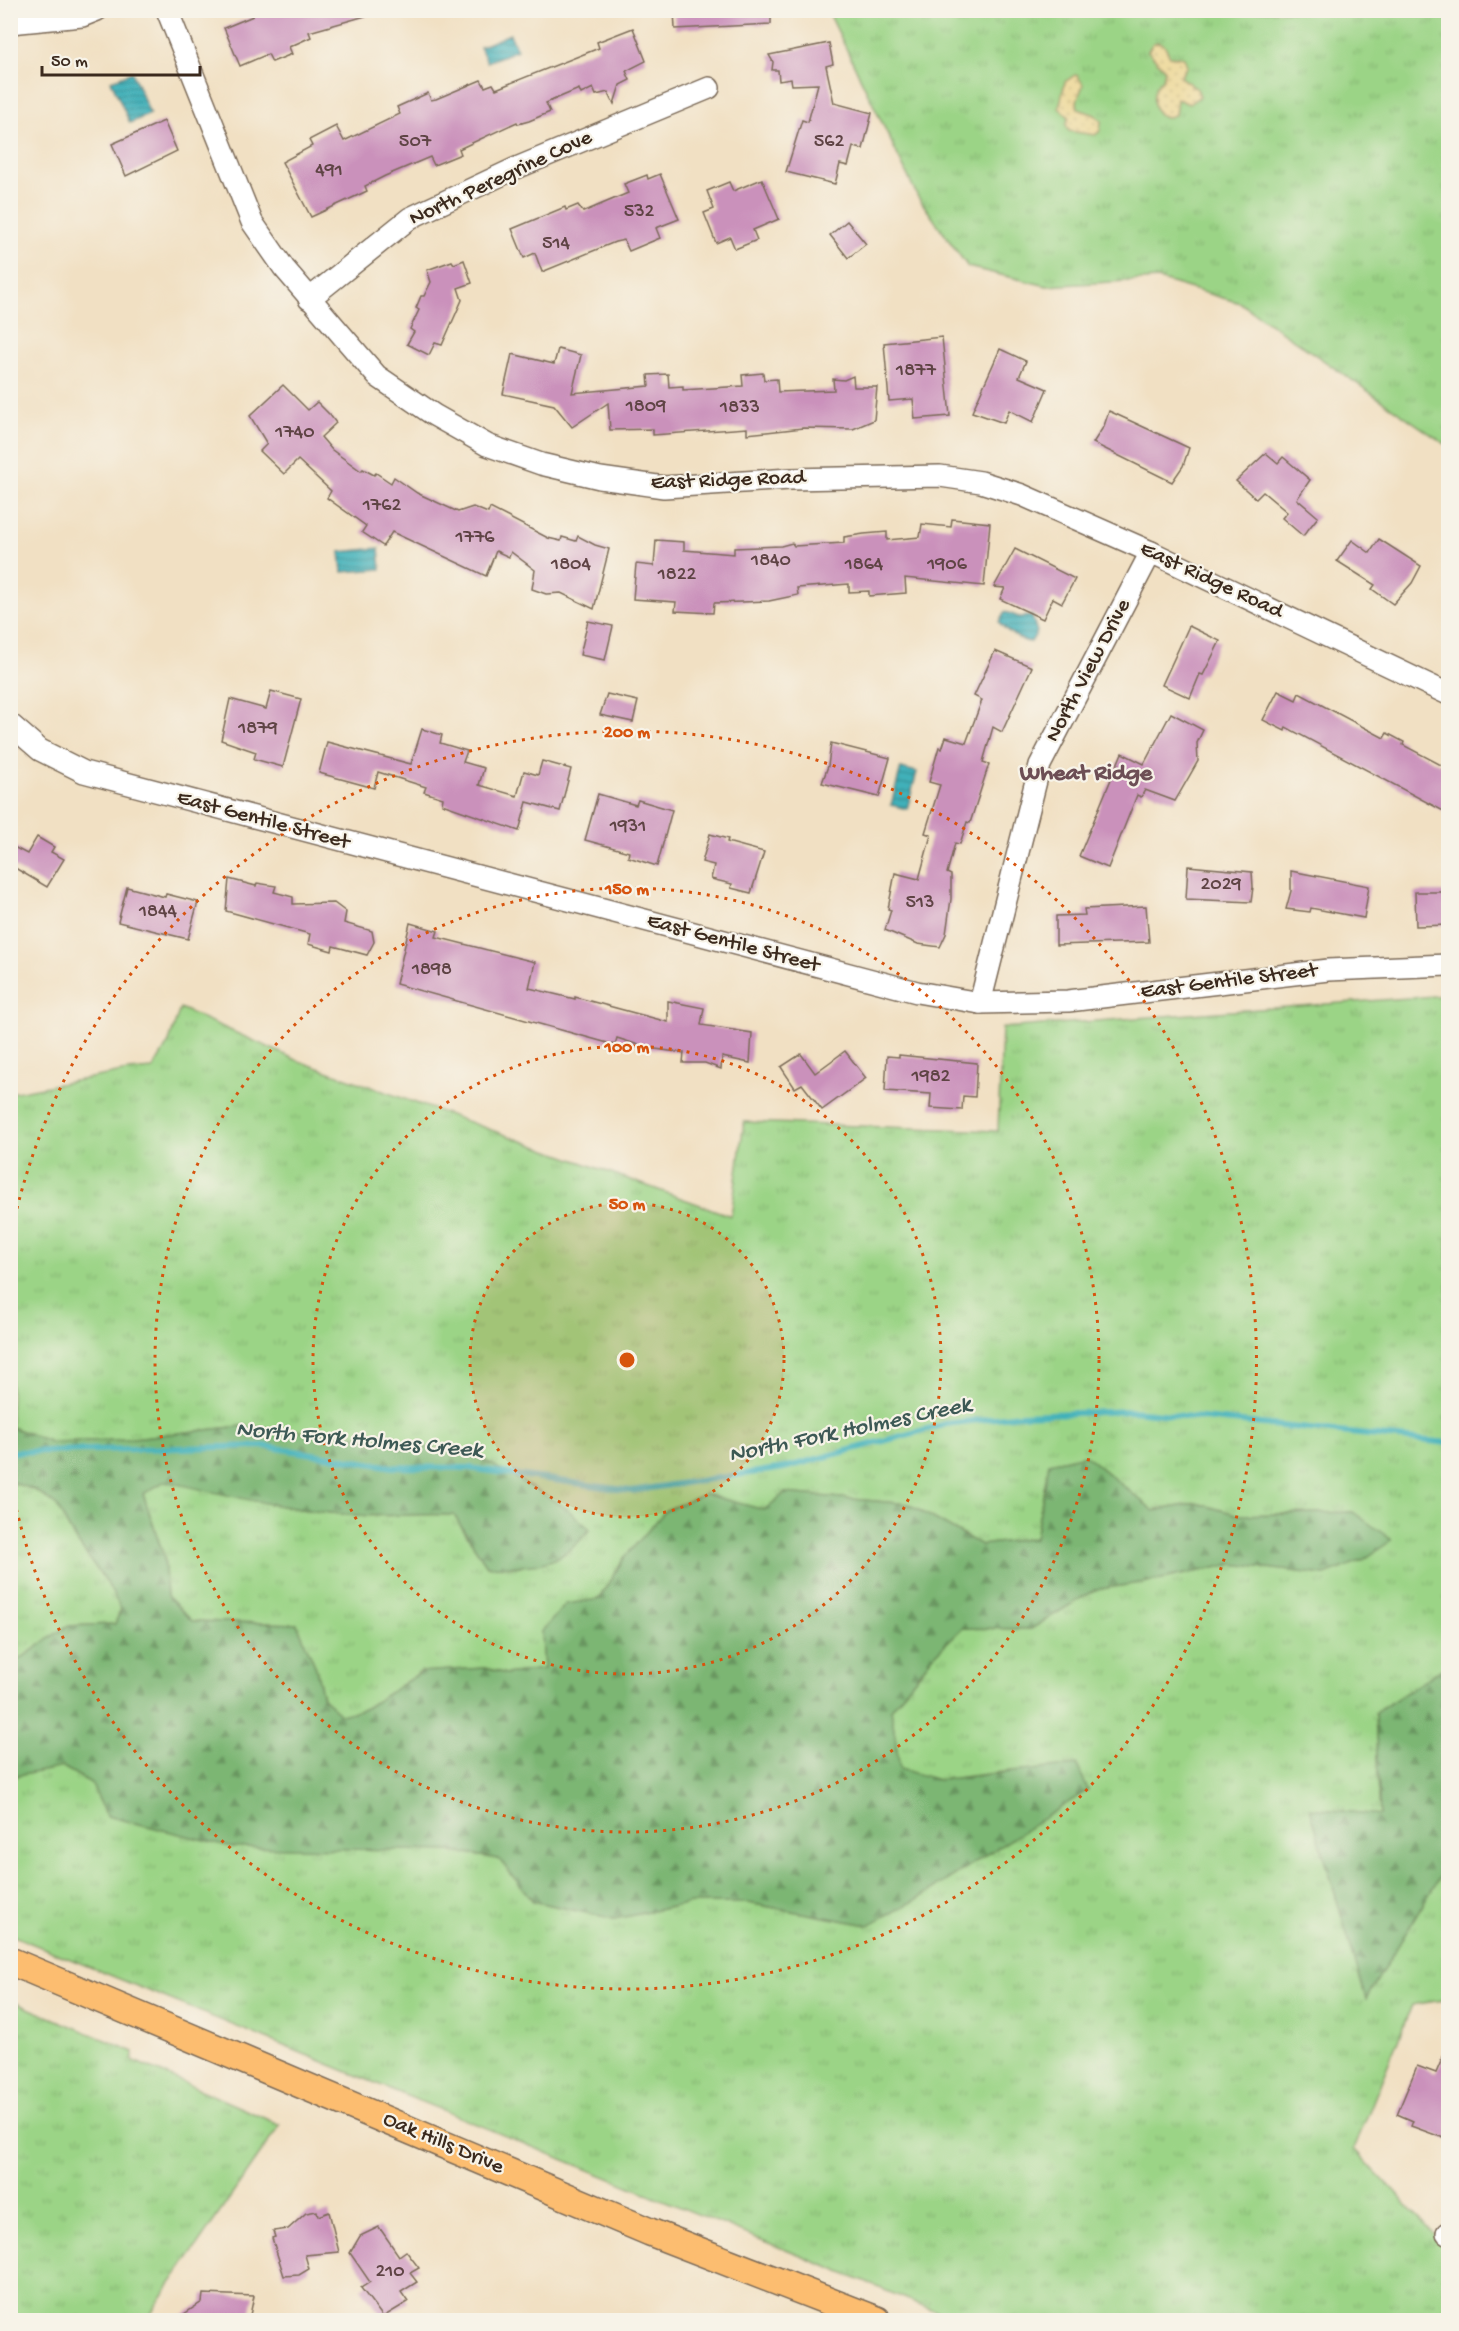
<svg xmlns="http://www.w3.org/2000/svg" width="1459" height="2331" font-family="'Gochi Hand',sans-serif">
<defs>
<pattern id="grass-tufts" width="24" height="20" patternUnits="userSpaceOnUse" patternTransform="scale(1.5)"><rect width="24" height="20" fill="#9bd486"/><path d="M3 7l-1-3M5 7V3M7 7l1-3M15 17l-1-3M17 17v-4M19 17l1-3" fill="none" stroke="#86b673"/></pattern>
<pattern id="forest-firs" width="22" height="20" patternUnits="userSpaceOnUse" patternTransform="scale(1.5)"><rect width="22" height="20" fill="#7cb673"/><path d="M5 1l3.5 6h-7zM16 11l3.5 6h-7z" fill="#67945e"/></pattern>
<pattern id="sand-dots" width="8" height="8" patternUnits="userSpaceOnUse" patternTransform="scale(1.5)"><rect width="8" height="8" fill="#eeda9e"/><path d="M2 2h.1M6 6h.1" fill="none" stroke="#cdbb88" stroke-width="1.8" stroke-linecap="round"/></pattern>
<pattern id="water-rules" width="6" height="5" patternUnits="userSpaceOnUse" patternTransform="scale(1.5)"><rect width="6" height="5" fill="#41b1ba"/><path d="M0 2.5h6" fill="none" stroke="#389097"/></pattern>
</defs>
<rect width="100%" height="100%" fill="#f7f3e8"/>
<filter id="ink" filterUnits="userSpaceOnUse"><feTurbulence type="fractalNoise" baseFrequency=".0167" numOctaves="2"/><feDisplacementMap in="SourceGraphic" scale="12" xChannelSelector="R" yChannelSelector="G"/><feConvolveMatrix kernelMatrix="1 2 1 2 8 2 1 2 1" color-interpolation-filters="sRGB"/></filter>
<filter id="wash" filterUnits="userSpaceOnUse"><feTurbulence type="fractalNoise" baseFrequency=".008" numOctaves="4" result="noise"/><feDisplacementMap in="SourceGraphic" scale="24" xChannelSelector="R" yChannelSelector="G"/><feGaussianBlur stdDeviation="1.35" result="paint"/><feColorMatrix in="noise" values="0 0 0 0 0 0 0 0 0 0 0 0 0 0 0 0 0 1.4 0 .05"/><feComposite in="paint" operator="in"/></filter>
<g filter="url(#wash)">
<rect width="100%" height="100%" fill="#f1e0c3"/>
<g fill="url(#grass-tufts)" stroke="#6b7f52" stroke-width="1.5">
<path d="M 828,11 L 1448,11 L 1448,446 L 1240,303 L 1158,279 L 1047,286 L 968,267 L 918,197 Z"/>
<path d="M 1448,995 L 1448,1665 L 1375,1714 L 1380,1815 L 1311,1808 L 1366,1998 L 1445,1868 L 1448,1868 L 1448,1999 L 1412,2005 L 1354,2149 L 1438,2238 L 1448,2245 L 1448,2320 L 958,2320 L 11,1935 L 11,1777 L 63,1767 L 91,1783 L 107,1816 L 449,1851 L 499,1859 L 533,1901 L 614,1919 L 691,1903 L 748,1903 L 868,1925 L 1011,1771 L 938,1780 L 899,1769 L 891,1709 L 932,1657 L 962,1628 L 1031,1629 L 1094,1590 L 1152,1581 L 1233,1564 L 1325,1575 L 1353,1512 L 1239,1515 L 1196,1503 L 1154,1511 L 1085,1455 L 1049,1463 L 1035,1538 L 981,1545 L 908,1504 L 785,1493 L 764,1510 L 705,1494 L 624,1558 L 599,1599 L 542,1631 L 544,1669 L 506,1674 L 485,1668 L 421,1672 L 366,1708 L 342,1715 L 323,1698 L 316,1668 L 297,1624 L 192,1621 L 167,1596 L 164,1557 L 143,1494 L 165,1480 C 227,1495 290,1511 354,1515 C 387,1517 421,1513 454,1515 L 487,1566 L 521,1567 L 479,1457 L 365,1437 L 242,1426 L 115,1440 L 51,1442 L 11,1427 L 10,1093 L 128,1071 L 153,1069 L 169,1042 L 180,1008 L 299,1061 L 731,1216 L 744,1122 L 998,1131 L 1002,1028 Z"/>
<path d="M 11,1482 L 34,1490 L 57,1506 L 73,1536 L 107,1583 L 121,1609 L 115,1624 L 67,1626 L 23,1657 L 11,1660 Z"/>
<path d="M 11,2001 L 134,2052 L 132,2060 L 280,2125 L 146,2320 L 11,2320 Z"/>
</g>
<g fill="url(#forest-firs)" stroke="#5c7048" stroke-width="1.5">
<path d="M 242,1426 L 365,1437 L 479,1457 L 565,1507 L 590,1529 C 559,1568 534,1567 487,1566 L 454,1515 C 421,1513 387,1517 354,1515 C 290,1511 227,1495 165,1481 L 143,1494 L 164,1557 L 167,1596 L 192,1621 L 297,1624 L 316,1668 L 323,1698 L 342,1715 L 366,1708 L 421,1672 L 485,1668 L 506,1674 L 544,1669 L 542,1631 L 566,1604 L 599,1599 L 624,1558 L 666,1510 L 705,1494 L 764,1510 L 785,1493 L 908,1504 L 981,1545 L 1035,1538 L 1049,1463 L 1085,1455 L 1154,1511 L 1196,1503 L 1239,1515 L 1353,1512 L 1392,1540 L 1363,1560 L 1325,1575 L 1233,1564 L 1152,1581 L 1094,1590 L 1031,1629 L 962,1628 L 932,1657 L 891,1709 L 900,1769 L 938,1780 L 1077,1765 L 1088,1790 L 916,1900 L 868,1925 L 748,1903 L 691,1903 L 614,1919 L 533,1901 L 499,1859 L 449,1851 L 232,1847 L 107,1816 L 91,1783 L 63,1767 L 11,1777 L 11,1660 L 23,1657 L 67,1626 L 115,1624 L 121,1609 L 107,1583 L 73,1536 L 57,1506 L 35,1490 L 11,1482 L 11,1427 L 51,1442 L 115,1440 Z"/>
<path d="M 1448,1665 L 1448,1868 L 1445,1868 L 1366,1999 L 1310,1808 L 1380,1815 L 1375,1713 Z"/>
</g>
<g fill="url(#sand-dots)" stroke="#94825e" stroke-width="1.5">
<path d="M 1159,42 L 1165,46 L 1170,56 L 1184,58 L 1187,66 L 1180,77 L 1197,89 L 1200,96 L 1189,104 L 1177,99 L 1175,115 L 1165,118 C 1149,110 1151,88 1163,79 L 1165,70 L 1148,51 L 1153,43 Z"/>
<path d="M 1075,75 L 1078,76 L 1083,85 L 1077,101 L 1078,109 L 1095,115 L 1101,121 L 1100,131 L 1095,135 L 1069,131 L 1066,125 L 1069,117 L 1059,108 L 1065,82 Z"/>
</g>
<g fill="url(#water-rules)" stroke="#3e6e6c" stroke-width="1.5">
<path d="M 510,34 L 517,50 L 487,62 L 480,47 Z"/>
<path d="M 132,72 L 150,114 L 130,123 L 111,81 Z"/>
<path d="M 379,548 L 381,569 L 342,572 L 340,552 Z"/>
<path d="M 1005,612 L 1019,617 L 1032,616 L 1037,632 L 1031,642 C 1020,641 1006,631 999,622 Z"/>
<path d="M 901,768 L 917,772 L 907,809 L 891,805 Z"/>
</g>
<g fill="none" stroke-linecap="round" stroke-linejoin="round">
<path stroke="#41b1ba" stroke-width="6" d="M 10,1452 L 264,1446 L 393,1467 L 469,1468 L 631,1491 L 784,1468 L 946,1424 L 1020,1415 L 1133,1411 L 1448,1443"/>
</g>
<g id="blocks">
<g fill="#ca91bb">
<path d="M 251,10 L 368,10 L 369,15 L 309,32 L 311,37 L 289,47 L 292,54 L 272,62 L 268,54 L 240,66 L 224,28 L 253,16 Z"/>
<path d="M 674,10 L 771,10 L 771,24 L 675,29 Z"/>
<path d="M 633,28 L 646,61 L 626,71 L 630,80 L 620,85 L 614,104 L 608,92 L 596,95 L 593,88 L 581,94 L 579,89 L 546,103 L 550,112 L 529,121 L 518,124 L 517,122 L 459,149 L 461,154 L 434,165 L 430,157 L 385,176 L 365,186 L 367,191 L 311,217 L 282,162 L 312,146 L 309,140 L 336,126 L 344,141 L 400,114 L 397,107 L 428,93 L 431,100 L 436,99 L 481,80 L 485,87 L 493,84 L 496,89 L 599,48 L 597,42 Z"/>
<path d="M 829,43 L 833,64 L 826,66 L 834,103 L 872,113 L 863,149 L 853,147 L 848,166 L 840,164 L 835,184 L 786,172 L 802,120 L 808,122 L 818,84 L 792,85 L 791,79 L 779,81 L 778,70 L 772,70 L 773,62 L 769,55 Z"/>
<path d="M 164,121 L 177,151 L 126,176 L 112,144 Z"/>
<path d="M 660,174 L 679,219 L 656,228 L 660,238 L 629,251 L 624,240 L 615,242 L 542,272 L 535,253 L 524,258 L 512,229 L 565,207 L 566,210 L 578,205 L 583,212 L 628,193 L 624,184 L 647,175 L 648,179 Z"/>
<path d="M 762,179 L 779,219 L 753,230 L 757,240 L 735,249 L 730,237 L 716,243 L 704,213 L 714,209 L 707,191 L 729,182 L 733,191 Z"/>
<path d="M 847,221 L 866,244 L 848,258 L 830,235 Z"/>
<path d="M 464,260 L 472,283 L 458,288 L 462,300 L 442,345 L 435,343 L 429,355 L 407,344 L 414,332 L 410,329 L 419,310 L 416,308 L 421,296 L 424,296 L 431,282 L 427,270 L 452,261 L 454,264 Z"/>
<path d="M 942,337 L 950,416 L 915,419 L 913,399 L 889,401 L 884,343 Z"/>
<path d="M 558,349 L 581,355 L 572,393 L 649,386 L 648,375 L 668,374 L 669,387 L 683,386 L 683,390 L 743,386 L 742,375 L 763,373 L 764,380 L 777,379 L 778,392 L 834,390 L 833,379 L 844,380 L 853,376 L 854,387 L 877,387 L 874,420 L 853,429 L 803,428 L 747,434 L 747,428 L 653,435 L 653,429 L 610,430 L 608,403 L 572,427 L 554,405 L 503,394 L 512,354 L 554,364 Z"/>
<path d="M 1000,349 L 1026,361 L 1019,377 L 1047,389 L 1033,422 L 1009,410 L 1004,423 L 972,412 Z"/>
<path d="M 283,385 L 308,410 L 317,402 L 330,415 L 336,423 L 321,437 L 332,450 L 361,471 L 363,469 L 374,475 L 376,473 L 391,483 L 394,477 L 417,493 L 458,512 L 473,507 L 488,513 L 490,508 L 548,538 L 561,541 L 562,537 L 576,541 L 578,536 L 595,545 L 609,549 L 594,609 L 561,593 L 546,594 L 532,589 L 535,570 L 511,552 L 509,557 L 496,551 L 486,576 L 392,532 L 383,546 L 362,532 L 366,526 L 327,498 L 331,491 L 298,460 L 284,474 L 260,451 L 267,444 L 250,416 Z"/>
<path d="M 1109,411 L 1189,448 L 1183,466 L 1172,482 L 1093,443 L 1104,426 Z"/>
<path d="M 1266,453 L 1278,463 L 1283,457 L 1310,480 L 1297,499 L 1318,517 L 1303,536 L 1282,518 L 1287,512 L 1263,492 L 1256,499 L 1236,481 Z"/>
<path d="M 952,519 L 990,523 L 984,586 L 905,578 L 906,593 L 869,596 L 869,591 L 849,592 L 849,584 L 797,588 L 798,595 L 769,601 L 714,603 L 713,613 L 675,611 L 676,602 L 633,599 L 636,564 L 654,566 L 656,540 L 684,542 L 684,550 L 734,554 L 734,548 L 781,546 L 792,543 L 794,546 L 844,543 L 844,537 L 864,534 L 887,532 L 887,540 L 920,537 L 922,524 L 951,527 Z"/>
<path d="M 1379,539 L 1421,566 L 1412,583 L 1393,604 L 1372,589 L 1375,585 L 1337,561 L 1352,540 L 1370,553 Z"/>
<path d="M 1015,549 L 1075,579 L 1062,603 L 1053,598 L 1043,619 L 1000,599 L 1005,588 L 994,587 Z"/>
<path d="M 588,621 L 613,626 L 605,660 L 580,655 Z"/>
<path d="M 1189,626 L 1220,641 L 1203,675 L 1200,674 L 1190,698 L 1162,685 Z"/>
<path d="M 995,651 L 1032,667 L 1002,732 L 993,727 L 983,762 L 989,764 L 970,823 L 967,822 L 960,844 L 955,843 L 947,873 L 951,875 L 951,899 L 946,934 L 940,947 L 918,944 L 885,930 L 891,910 L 888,909 L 895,873 L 919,879 L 931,835 L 925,833 L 940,785 L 929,782 L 939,747 L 942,749 L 946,737 L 966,743 L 982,700 L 974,696 Z"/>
<path d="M 271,691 L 301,699 L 283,767 L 254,759 L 256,752 L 221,740 L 230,699 L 266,709 Z"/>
<path d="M 1278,691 L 1296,700 L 1299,693 L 1384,738 L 1387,733 L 1404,742 L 1403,745 L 1445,767 L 1443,770 L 1449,773 L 1449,814 L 1286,727 L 1285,731 L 1263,720 Z"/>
<path d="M 607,694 L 638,701 L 633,722 L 600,715 Z"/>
<path d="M 1171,713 L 1203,730 L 1197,743 L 1198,761 L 1175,801 L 1145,790 L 1141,797 L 1137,795 L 1108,868 L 1079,856 L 1122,753 L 1144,764 Z"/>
<path d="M 422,729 L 442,735 L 440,743 L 467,751 L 463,762 L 484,768 L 479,785 L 517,796 L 524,771 L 538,775 L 542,761 L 571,769 L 560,811 L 527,802 L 519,831 L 442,804 L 443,798 L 424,792 L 426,787 L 378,772 L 374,788 L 319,773 L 327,742 L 411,764 Z"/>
<path d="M 831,743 L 890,758 L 879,797 L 822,783 L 828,766 Z"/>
<path d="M 598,794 L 636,805 L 638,800 L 672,810 L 657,866 L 628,857 L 629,852 L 585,840 Z"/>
<path d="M 710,834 L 728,839 L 727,842 L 764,852 L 751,893 L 731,888 L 732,884 L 711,879 L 714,865 L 702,862 Z"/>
<path d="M 37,837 L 54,847 L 51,852 L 64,859 L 47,887 L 10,865 L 10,845 L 27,854 Z"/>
<path d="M 1188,866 L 1252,872 L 1253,887 L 1251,902 L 1186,899 Z"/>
<path d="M 1291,871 L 1369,886 L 1364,918 L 1311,908 L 1310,912 L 1286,909 L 1291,891 Z"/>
<path d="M 229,879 L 256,886 L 257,883 L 276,886 L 274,892 L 293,897 L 293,904 L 334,903 L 346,912 L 344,923 L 372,931 L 374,942 L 367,955 L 333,946 L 332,951 L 308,944 L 310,934 L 226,911 Z"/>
<path d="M 127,887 L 165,897 L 166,894 L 198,902 L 188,939 L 118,922 Z"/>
<path d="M 1415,892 L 1449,892 L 1449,925 L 1416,926 Z"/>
<path d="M 1146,906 L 1149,942 L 1056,945 L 1056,916 L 1085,915 L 1084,909 Z"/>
<path d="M 410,923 L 438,931 L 436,937 L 535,962 L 529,988 L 575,999 L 575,997 L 668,1022 L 668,1001 L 704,1008 L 701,1025 L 752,1033 L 750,1063 L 722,1057 L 721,1069 L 705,1063 L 683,1063 L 684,1053 L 648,1048 L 617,1038 L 615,1045 L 396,984 Z"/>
<path d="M 845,1051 L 866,1078 L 822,1110 L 802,1084 L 795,1088 L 781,1067 L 801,1054 L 815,1073 Z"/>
<path d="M 899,1055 L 977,1063 L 975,1097 L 963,1096 L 962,1110 L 930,1108 L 931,1094 L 885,1091 L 887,1056 L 899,1057 Z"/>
<path d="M 1449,2043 L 1449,2140 L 1411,2126 L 1413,2121 L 1397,2114 L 1417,2066 L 1436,2073 Z"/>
<path d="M 317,2211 L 318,2216 L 329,2212 L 339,2252 L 305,2255 L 309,2269 L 299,2275 L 284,2276 L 272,2238 L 275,2237 L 273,2231 L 288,2229 L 306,2213 Z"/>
<path d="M 379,2227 L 399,2256 L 406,2251 L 419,2268 L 410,2273 L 417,2282 L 401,2292 L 408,2302 L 383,2317 L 361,2288 L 370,2282 L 350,2253 L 360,2236 Z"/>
<path d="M 203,2294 L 254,2296 L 249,2320 L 175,2320 L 202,2302 Z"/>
</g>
</g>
</g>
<g filter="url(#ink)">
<use href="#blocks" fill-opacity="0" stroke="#7b6a58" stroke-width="1.5"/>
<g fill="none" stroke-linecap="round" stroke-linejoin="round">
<g stroke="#7b6a58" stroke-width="24">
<g id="minor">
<path d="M 167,10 L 252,222 L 284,268 L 377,376 L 434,415 L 487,445 L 541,464 L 600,478 L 664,487 L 790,479 L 940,476 L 981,482 L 1022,495 L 1151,552 L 1448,694"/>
<path d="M 10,23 L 82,16 L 97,10"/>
<path d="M 309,299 L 410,218 L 514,169 L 709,88"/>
<path d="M 10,724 L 40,750 L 84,772 L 917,992 L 980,1003 L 1068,1001 L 1328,970 L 1448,965"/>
<path d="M 980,1003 L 1040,765 L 1151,552"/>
<path d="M 1447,2233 L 1448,2234"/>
</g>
</g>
<g stroke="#7b6a58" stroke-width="30">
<path id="major" d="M 10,1961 L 650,2232 L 877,2320"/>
</g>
<use href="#minor" stroke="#fff" stroke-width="21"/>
<use href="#major" stroke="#fcbd6f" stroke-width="27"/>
</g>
</g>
<circle cx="627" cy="1360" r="157" fill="#d7540e" fill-opacity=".12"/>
<g fill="none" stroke="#d7540e" stroke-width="3" stroke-dasharray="3 6">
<circle cx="627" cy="1360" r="157"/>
<circle cx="627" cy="1360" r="314"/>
<circle cx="627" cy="1360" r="472"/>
<path d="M11 1235A629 629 0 1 1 11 1485"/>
</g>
<g text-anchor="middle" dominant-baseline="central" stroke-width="4.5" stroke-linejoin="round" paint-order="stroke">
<g font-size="20" fill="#5f4445">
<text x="415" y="142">507</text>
<text x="829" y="142">562</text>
<text x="329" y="171">491</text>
<text x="639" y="212">532</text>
<text x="556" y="244">514</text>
<text x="916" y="371">1877</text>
<text x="646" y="407">1809</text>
<text x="740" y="408">1833</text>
<text x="295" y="433">1740</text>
<text x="382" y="506">1762</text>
<text x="475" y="538">1776</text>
<text x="771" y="561">1840</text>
<text x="571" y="565">1804</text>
<text x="864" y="565">1864</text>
<text x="947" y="565">1906</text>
<text x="677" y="575">1822</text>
<text x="258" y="729">1879</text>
<text x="628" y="827">1931</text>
<text x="1221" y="885">2029</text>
<text x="920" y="903">513</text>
<text x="158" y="912">1844</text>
<text x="432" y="970">1898</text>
<text x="931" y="1077">1982</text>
<text x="390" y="2272">210</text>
</g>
<g font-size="22" fill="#3b2a1e" stroke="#f7f3e8">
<text transform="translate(501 179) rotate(-25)">North Peregrine Cove</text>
<text transform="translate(728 481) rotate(-2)">East Ridge Road</text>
<text transform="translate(1211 581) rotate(25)">East Ridge Road</text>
<text transform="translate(1089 671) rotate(-62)">North View Drive</text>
<text transform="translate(263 821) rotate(15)">East Gentile Street</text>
<text transform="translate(733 944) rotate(15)">East Gentile Street</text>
<text transform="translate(1229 982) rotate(-7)">East Gentile Street</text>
<text transform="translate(443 2144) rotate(23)">Oak Hills Drive</text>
</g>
<g font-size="24" font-weight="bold" fill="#6d4e55" stroke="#f7f3e8">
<text x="1086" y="774">Wheat Ridge</text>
</g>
<g font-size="24" font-style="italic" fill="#3d5955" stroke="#f7f3e8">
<text transform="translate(850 1431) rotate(-12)">North Fork Holmes Creek</text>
<text transform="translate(359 1441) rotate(5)">North Fork Holmes Creek</text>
</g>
</g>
<circle cx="627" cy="1360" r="9" fill="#d7540e" stroke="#f7f3e8" stroke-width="3"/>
<g font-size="18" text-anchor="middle" font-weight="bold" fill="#d7540e" stroke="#f7f3e8" stroke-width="4.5" stroke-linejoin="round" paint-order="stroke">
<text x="627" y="737">200 m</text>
<text x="627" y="894">150 m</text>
<text x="627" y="1052">100 m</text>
<text x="627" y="1209">50 m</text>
</g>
<rect width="1459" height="2331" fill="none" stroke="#f7f3e8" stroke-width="36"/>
<path d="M42 66v9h158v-9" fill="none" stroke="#3b2a1e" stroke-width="3"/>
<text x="51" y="66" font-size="18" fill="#3b2a1e" stroke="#f7f3e8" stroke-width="4.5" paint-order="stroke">50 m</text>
</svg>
